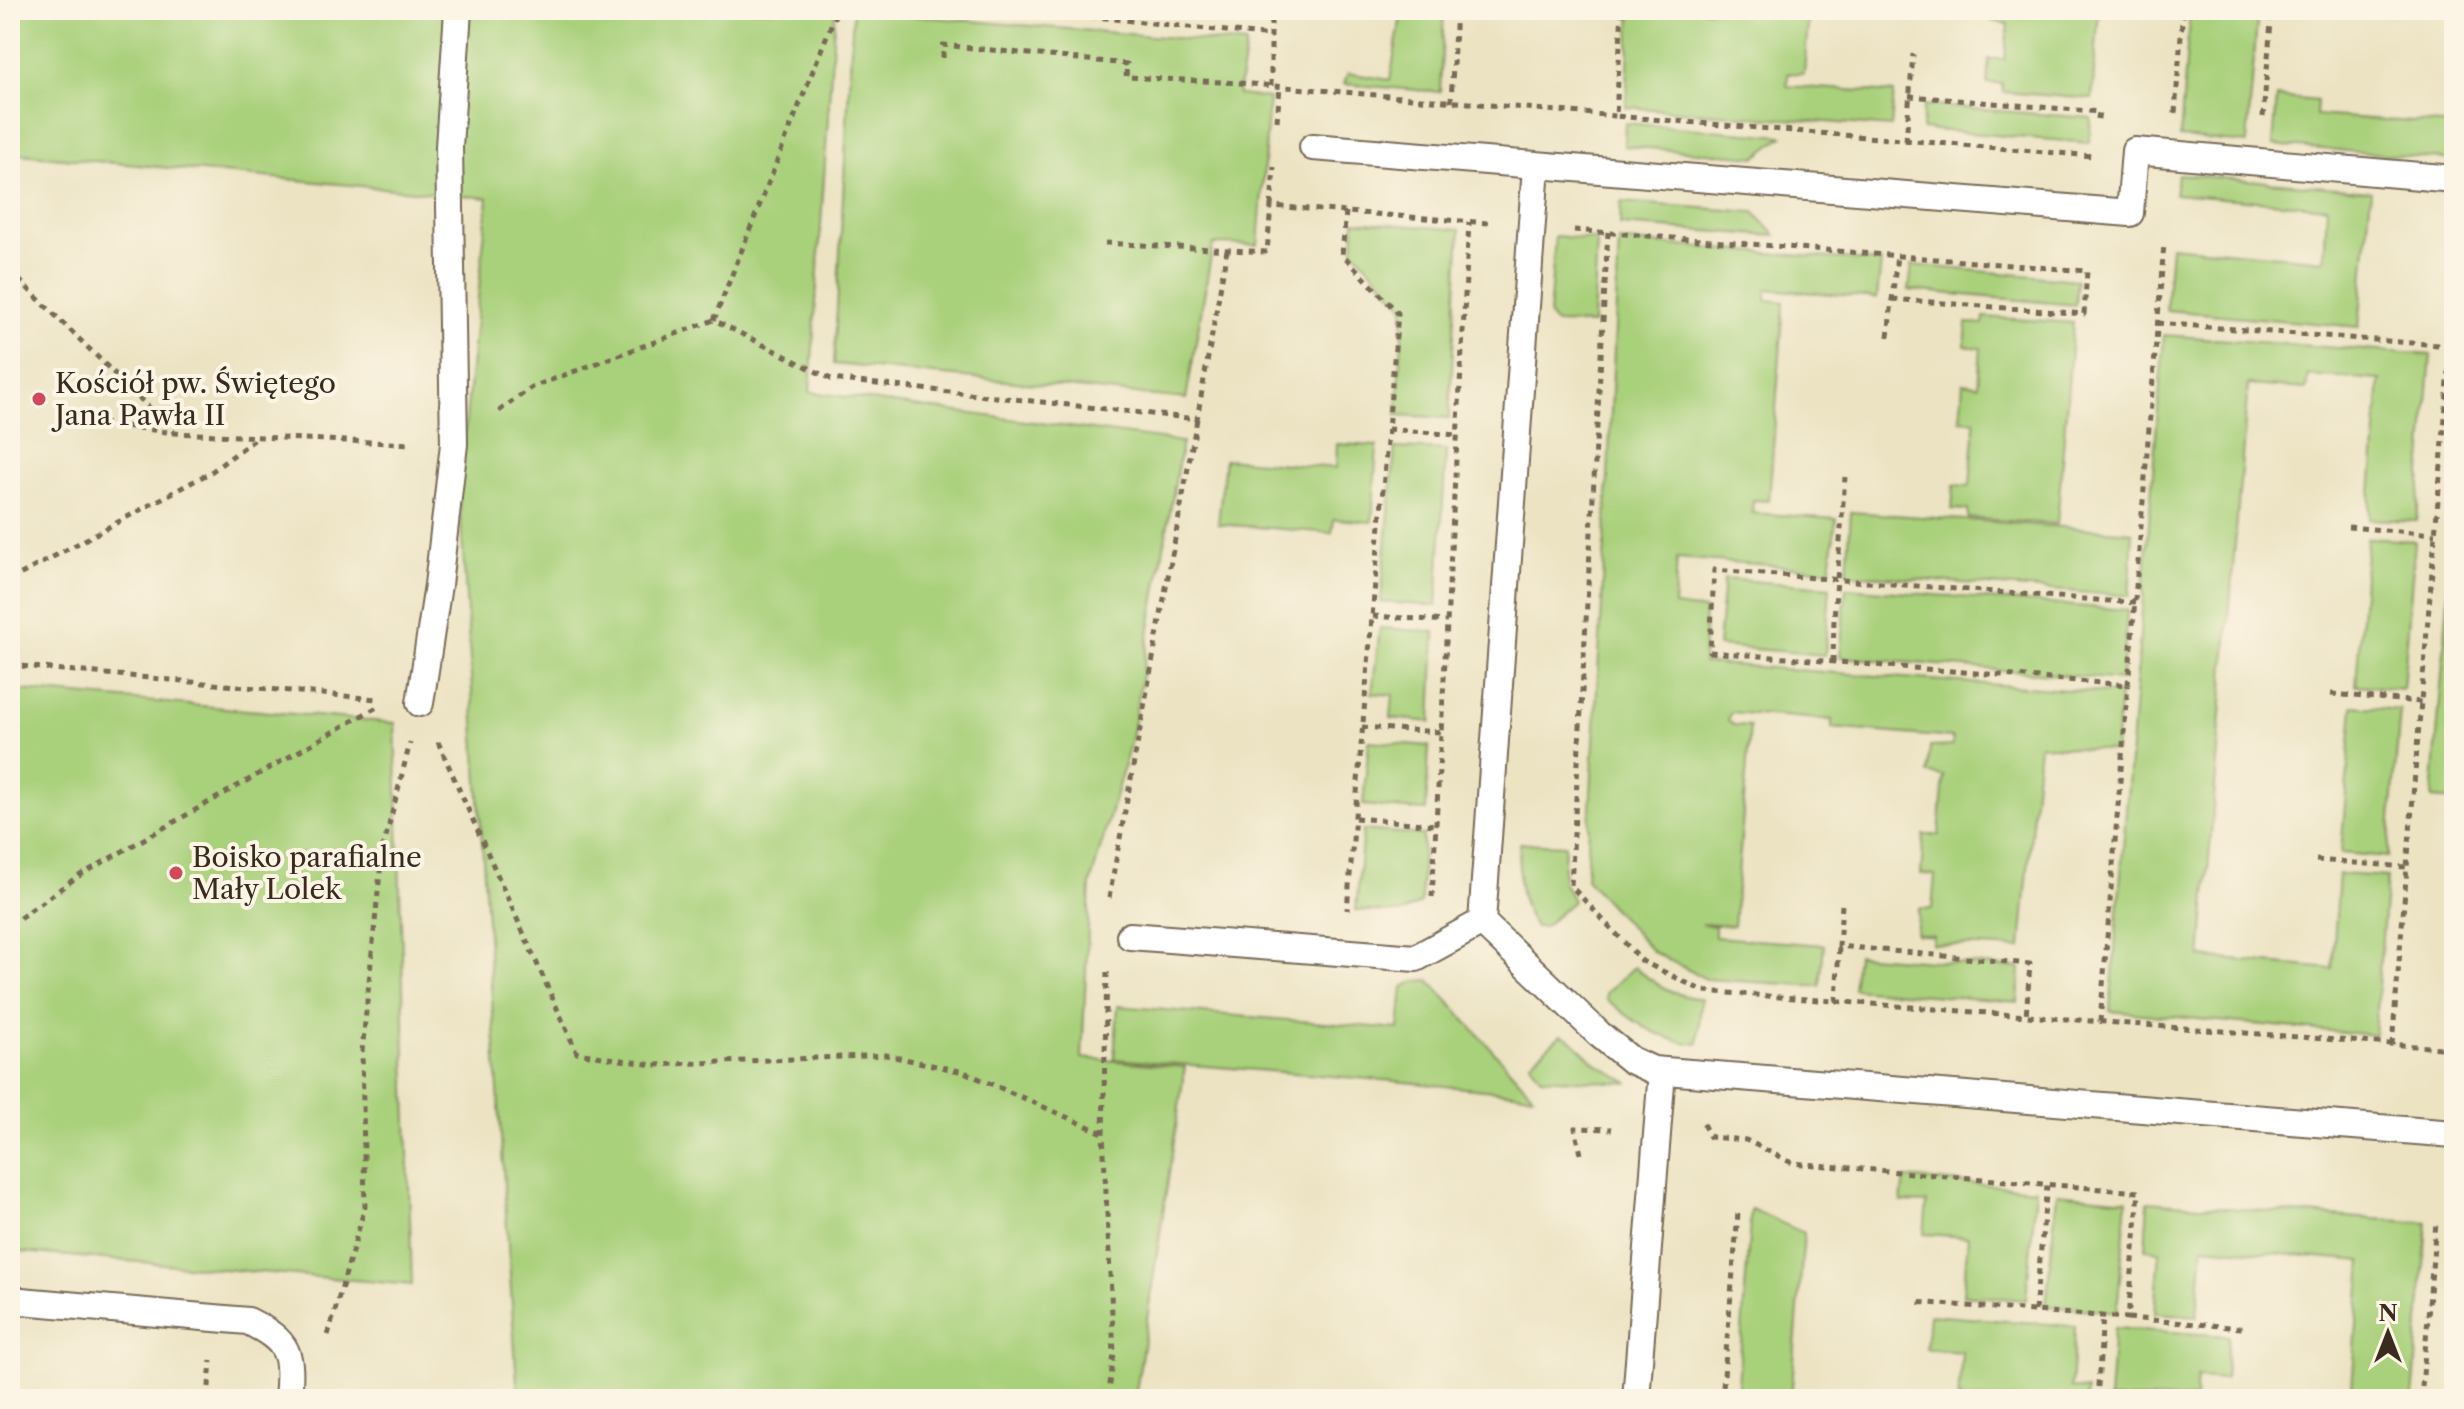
<svg xmlns="http://www.w3.org/2000/svg" width="2464" height="1409" font-family="'Libre Caslon Text',serif">
<rect width="100%" height="100%" fill="#fcf5e5"/>
<filter id="ink" filterUnits="userSpaceOnUse"><feTurbulence type="fractalNoise" baseFrequency=".0125" numOctaves="2"/><feDisplacementMap in="SourceGraphic" scale="16" xChannelSelector="R" yChannelSelector="G"/><feConvolveMatrix kernelMatrix="1 2 1 2 8 2 1 2 1" color-interpolation-filters="sRGB"/></filter>
<filter id="wash" filterUnits="userSpaceOnUse"><feTurbulence type="fractalNoise" baseFrequency=".006" numOctaves="4" result="noise"/><feDisplacementMap in="SourceGraphic" scale="32" xChannelSelector="R" yChannelSelector="G"/><feGaussianBlur stdDeviation="1.8" result="paint"/><feColorMatrix in="noise" values="0 0 0 0 0 0 0 0 0 0 0 0 0 0 0 0 0 1.4 0 .05"/><feComposite in="paint" operator="in"/></filter>
<g filter="url(#wash)">
<rect width="100%" height="100%" fill="#ece3c3"/>
<g fill="#a9d07a" stroke="#727d4c" stroke-width="2">
<path d="M 10,10 L 835,10 L 810,392 L 1182,442 L 1130,744 L 1090,885 L 1082,1058 L 1185,1067 L 1135,1399 L 518,1399 L 459,490 L 488,198 L 10,153 Z"/>
<path d="M 1131,10 L 1303,10 L 1300,26 L 1246,23 Z"/>
<path d="M 1402,10 L 1444,10 L 1440,92 L 1344,84 L 1348,73 L 1390,80 Z"/>
<path d="M 1631,10 L 1809,10 L 1804,74 L 1788,73 L 1787,86 L 1894,93 L 1891,127 L 1626,107 Z"/>
<path d="M 1993,10 L 2099,10 L 2092,99 L 2003,92 L 2002,84 L 1987,83 L 1989,59 L 2005,59 L 2008,24 L 1992,21 Z"/>
<path d="M 2190,10 L 2258,10 L 2247,143 L 2180,137 Z"/>
<path d="M 853,11 L 1246,44 L 1238,95 L 1269,98 L 1258,245 L 1213,244 L 1186,399 L 834,364 Z"/>
<path d="M 2277,97 L 2317,101 L 2316,115 L 2454,125 L 2454,160 L 2273,145 Z"/>
<path d="M 1924,105 L 2091,118 L 2089,143 L 1922,129 Z"/>
<path d="M 1625,123 L 1783,136 L 1756,157 L 1624,146 Z"/>
<path d="M 2178,174 L 2371,191 L 2359,327 L 2166,310 L 2171,246 L 2324,260 L 2327,207 L 2175,194 Z"/>
<path d="M 1621,202 L 1754,212 L 1776,236 L 1620,225 Z"/>
<path d="M 1355,221 L 1460,230 L 1449,418 L 1397,415 L 1404,307 L 1353,249 Z"/>
<path d="M 1555,236 L 1597,240 L 1593,324 L 1555,323 L 1549,316 Z"/>
<path d="M 1619,241 L 1881,262 L 1877,298 L 1767,289 L 1766,300 L 1784,302 L 1769,501 L 1753,500 L 1752,513 L 1836,519 L 1830,570 L 1677,558 L 1674,606 L 1705,610 L 1703,663 L 2120,694 L 2115,751 L 2039,745 L 2021,948 L 1932,944 L 1933,936 L 1916,934 L 1919,908 L 1932,909 L 1935,875 L 1921,874 L 1924,835 L 1939,835 L 1944,776 L 1928,774 L 1930,747 L 1952,746 L 1953,738 L 1832,728 L 1832,720 L 1731,712 L 1728,720 L 1734,725 L 1750,726 L 1734,926 L 1701,924 L 1715,926 L 1715,937 L 1824,945 L 1820,986 L 1706,979 L 1653,952 L 1586,879 L 1602,604 Z"/>
<path d="M 1912,265 L 2077,280 L 2075,305 L 1909,290 Z"/>
<path d="M 1984,317 L 2073,323 L 2057,524 L 1968,518 L 1968,510 L 1952,509 L 1954,485 L 1970,486 L 1975,421 L 1960,420 L 1963,383 L 1978,385 L 1981,348 L 1965,346 L 1967,323 L 1983,324 Z"/>
<path d="M 2164,335 L 2431,355 L 2417,521 L 2369,519 L 2380,380 L 2308,375 L 2306,389 L 2248,385 L 2201,957 L 2332,969 L 2339,874 L 2387,877 L 2374,1035 L 2110,1011 Z"/>
<path d="M 1337,444 L 1377,446 L 1372,522 L 1334,519 L 1332,533 L 1218,524 L 1225,459 L 1336,468 Z"/>
<path d="M 1395,448 L 1446,450 L 1437,606 L 1381,602 Z"/>
<path d="M 1851,512 L 2133,532 L 2129,596 L 1847,574 Z"/>
<path d="M 2454,525 L 2454,800 L 2432,798 Z"/>
<path d="M 2367,538 L 2415,541 L 2403,689 L 2356,685 Z"/>
<path d="M 1724,579 L 1830,587 L 1825,655 L 1718,646 Z"/>
<path d="M 1846,588 L 2127,610 L 2122,680 L 1840,657 Z"/>
<path d="M 1380,628 L 1435,632 L 1431,722 L 1391,718 L 1393,695 L 1372,693 Z"/>
<path d="M 10,689 L 395,723 L 412,1285 L 10,1251 Z"/>
<path d="M 2353,706 L 2400,710 L 2388,857 L 2341,853 Z"/>
<path d="M 1369,741 L 1429,746 L 1426,811 L 1363,805 Z"/>
<path d="M 1363,830 L 1423,835 L 1421,903 L 1401,913 L 1356,910 Z"/>
<path d="M 1520,843 L 1565,845 L 1563,881 L 1573,901 L 1544,927 L 1535,927 C 1517,896 1518,878 1520,843 Z"/>
<path d="M 1857,955 L 2020,968 L 2018,1002 L 1853,989 Z"/>
<path d="M 1634,967 C 1654,984 1674,996 1701,999 L 1698,1044 C 1660,1041 1635,1023 1606,999 L 1606,993 Z"/>
<path d="M 1429,980 L 1533,1095 L 1395,1081 L 1114,1059 L 1118,1006 L 1399,1029 L 1403,987 L 1416,981 Z"/>
<path d="M 1561,1035 L 1569,1038 L 1597,1064 L 1629,1083 L 1541,1078 L 1530,1063 Z"/>
<path d="M 1904,1178 L 2036,1189 L 2026,1300 L 1963,1295 L 1968,1237 L 1924,1234 L 1927,1203 L 1901,1202 Z"/>
<path d="M 2057,1193 L 2127,1200 L 2117,1312 L 2046,1306 Z"/>
<path d="M 2148,1202 L 2427,1223 L 2413,1399 L 2351,1399 L 2362,1261 L 2203,1247 L 2197,1316 L 2155,1313 L 2160,1251 L 2145,1249 Z"/>
<path d="M 1751,1209 L 1804,1233 L 1791,1399 L 1737,1399 Z"/>
<path d="M 1929,1315 L 2075,1326 L 2071,1388 L 2087,1390 L 2086,1399 L 1958,1399 L 1962,1352 L 1926,1349 Z"/>
<path d="M 2114,1328 L 2228,1336 L 2225,1379 L 2197,1377 L 2195,1399 L 2109,1399 Z"/>
</g>
</g>
<g filter="url(#ink)">
<g fill="none" stroke-linecap="round" stroke-linejoin="round">
<g stroke="#796b58" stroke-width="30">
<g id="lane">
<path d="M 1313,147 L 2130,213 L 2135,151 L 2454,179"/>
<path d="M 1536,166 L 1482,922 L 1599,1034 L 1631,1060 L 1653,1070 L 2454,1134"/>
<path d="M 420,703 L 438,585 L 454,444 L 449,147 L 458,10"/>
<path d="M 1130,936 L 1416,958 L 1482,922"/>
<path d="M 10,1300 L 248,1321 C 290,1342 292,1353 288,1399"/>
<path d="M 1636,1399 L 1662,1071"/>
</g>
</g>
<g stroke="#796b58" stroke-width="5" stroke-dasharray="6 6" stroke-linecap="butt">
<path d="M 1031,10 L 1272,36"/>
<path d="M 1622,10 L 1616,116 L 2092,156"/>
<path d="M 943,58 L 943,45 L 1127,64 L 1126,77 L 1240,83 L 1616,116"/>
<path d="M 1271,86 L 1271,10"/>
<path d="M 1909,96 L 2099,112 L 2097,125"/>
<path d="M 1451,102 L 1456,10"/>
<path d="M 2175,113 L 2183,10"/>
<path d="M 2263,117 L 2272,10"/>
<path d="M 1277,121 L 1280,87"/>
<path d="M 1906,141 L 1913,54"/>
<path d="M 1271,206 L 1274,167"/>
<path d="M 1346,212 L 1342,254 L 1398,313 L 1347,910"/>
<path d="M 1574,230 L 2087,271 L 2084,314 L 1892,299"/>
<path d="M 1608,232 L 1571,886 L 1642,961 L 1703,991 L 2454,1049"/>
<path d="M 1105,243 L 1267,252 L 1271,206 L 1488,223"/>
<path d="M 10,271 L 174,432"/>
<path d="M 714,320 L 837,10"/>
<path d="M 2157,323 L 2451,346"/>
<path d="M 1888,337 L 1897,255"/>
<path d="M 499,411 L 532,387 L 714,320 L 831,379 L 1197,419 L 1227,250"/>
<path d="M 66,418 L 174,433 L 412,444"/>
<path d="M 1388,429 L 1457,435"/>
<path d="M 2348,527 L 2435,534"/>
<path d="M 10,580 L 211,472 L 258,437"/>
<path d="M 2135,603 L 1714,570 L 1710,652 L 2128,685 L 2164,244"/>
<path d="M 1373,616 L 1447,621"/>
<path d="M 1833,662 L 1834,618 L 1845,477"/>
<path d="M 10,665 L 376,699"/>
<path d="M 2331,694 L 2421,702"/>
<path d="M 1362,727 L 1440,732"/>
<path d="M 438,742 L 577,1053 L 653,1065 L 886,1055 L 964,1072 L 1103,1133"/>
<path d="M 1355,818 L 1436,825"/>
<path d="M 2316,860 L 2407,867"/>
<path d="M 1432,897 L 1469,222"/>
<path d="M 1109,898 L 1197,419"/>
<path d="M 1842,905 L 1839,946 L 2030,964 L 2026,1017"/>
<path d="M 10,925 L 77,877 L 377,707"/>
<path d="M 1107,972 L 1103,1133 L 1114,1354 L 1108,1399"/>
<path d="M 1836,1002 L 1839,946"/>
<path d="M 2100,1022 L 2128,685"/>
<path d="M 2392,1045 L 2451,346"/>
<path d="M 1703,1124 L 1710,1137 L 1746,1140 L 1792,1163 L 2139,1192 L 2128,1318 L 1914,1302"/>
<path d="M 1581,1154 L 1575,1128 L 1612,1129"/>
<path d="M 2035,1311 L 2047,1185"/>
<path d="M 2128,1318 L 2242,1328"/>
<path d="M 328,1335 L 365,1207 L 362,1052 L 382,852 L 410,743"/>
<path d="M 208,1399 L 211,1360"/>
<path d="M 1722,1399 L 1738,1213"/>
<path d="M 2097,1399 L 2103,1316"/>
<path d="M 2421,1399 L 2436,1222"/>
</g>
<use href="#lane" stroke="#fff" stroke-width="26"/>
</g>
</g>
<g fill="#d1495b" stroke="#fcf5e5" stroke-width="3">
<circle cx="39" cy="399" r="8"/>
<circle cx="176" cy="873" r="8"/>
</g>
<g text-anchor="middle" dominant-baseline="central" stroke-width="8" stroke-linejoin="round" paint-order="stroke">
<g font-size="28" fill="#3b2a1e" stroke="#fcf5e5" text-anchor="start">
<text x="55" y="383">Kościół pw. Świętego<tspan x="55" dy="32">Jana Pawła II</tspan></text>
<text x="192" y="857">Boisko parafialne<tspan x="192" dy="32">Mały Lolek</tspan></text>
</g>
</g>
<rect width="2464" height="1409" fill="none" stroke="#fcf5e5" stroke-width="40"/>
<g transform="translate(2388 1333)" stroke="#fcf5e5" stroke-width="6" paint-order="stroke">
<path d="M0-6L14 30L0 20L-14 30Z" fill="#3b2a1e"/>
<text y="-12" font-size="22" font-weight="bold" text-anchor="middle" fill="#3b2a1e">N</text>
</g>
</svg>
